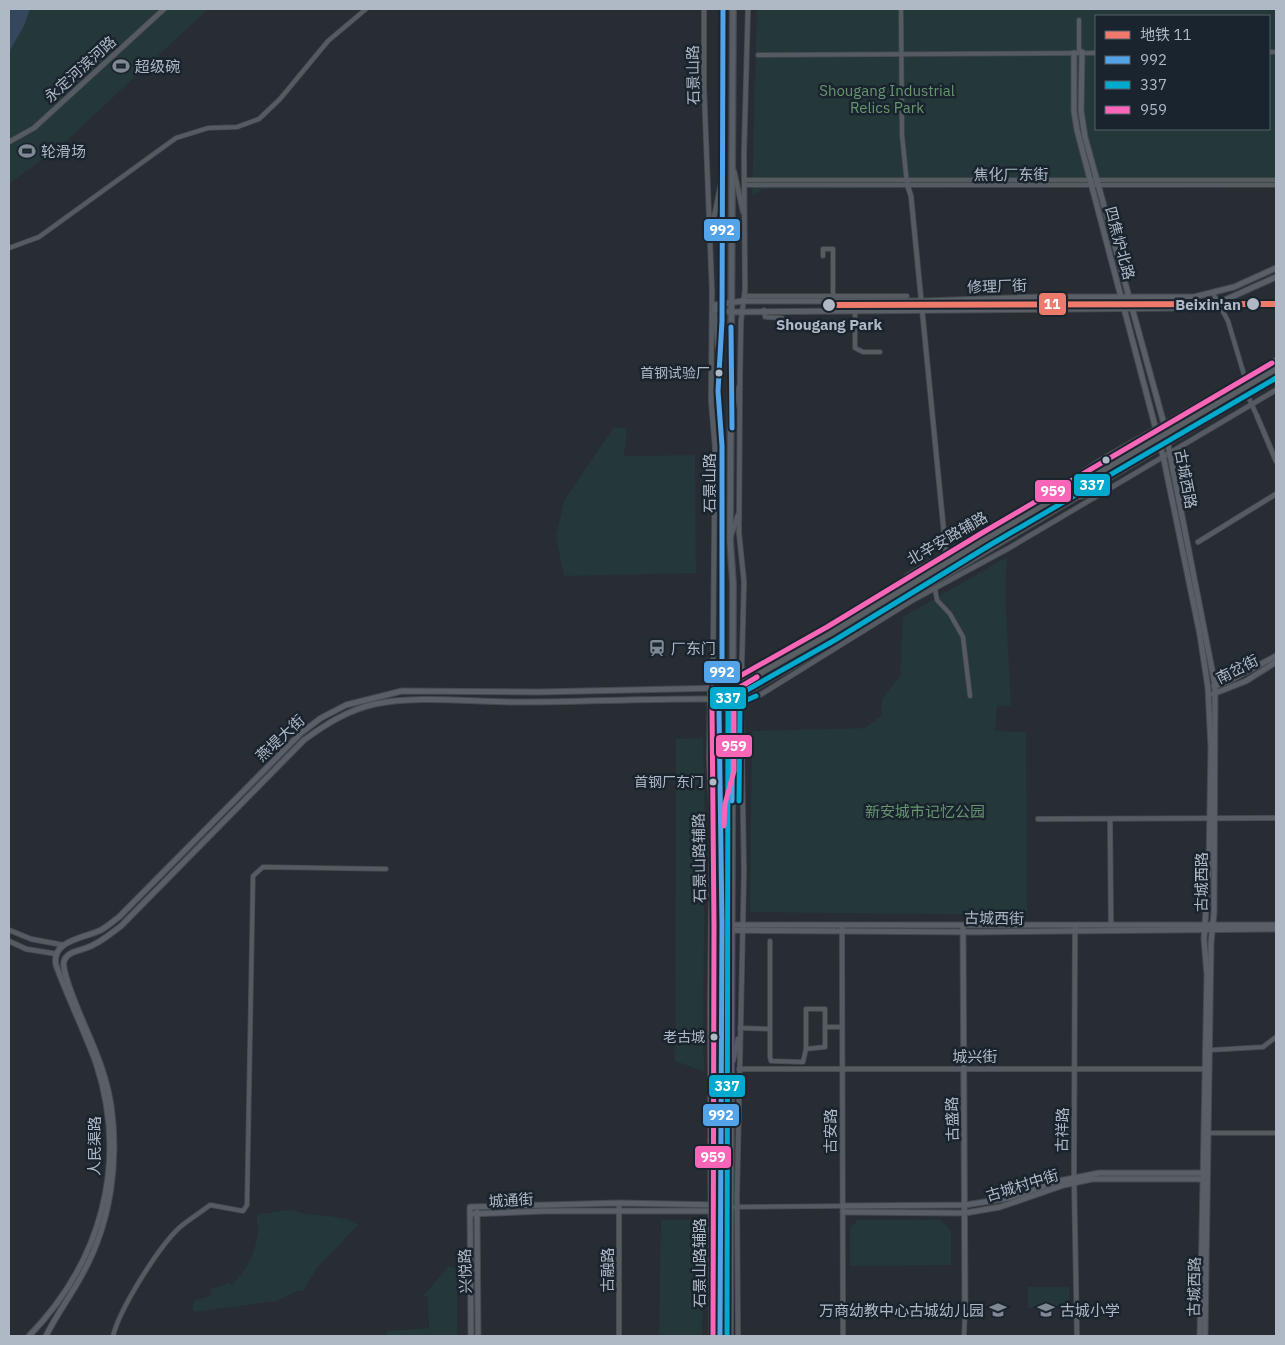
<svg xmlns="http://www.w3.org/2000/svg" width="1285" height="1345" font-family="'IBM Plex Sans','Noto Sans SC',sans-serif">
<rect width="100%" height="100%" fill="#272d33"/>
<g fill="#243739" fill-rule="evenodd">
<path d="M 9,9 L 208,9 L 66,141 L 9,184 Z"/>
<path d="M 757,9 L 1276,9 L 1276,187 L 763,189 L 752,196 ZM 1096,16 L 1269,16 L 1269,129 L 1096,129 Z"/>
<path d="M 614,427 L 627,429 L 624,456 L 695,455 L 696,573 L 564,576 L 556,536 L 564,501 Z"/>
<path d="M 1007,557 L 1005,592 L 1011,706 L 997,705 L 995,731 L 1026,732 L 1027,915 L 750,912 L 752,731 L 865,728 L 881,716 L 882,699 L 900,676 L 903,617 Z"/>
<path d="M 703,738 L 705,819 L 703,1050 L 705,1072 L 675,1061 L 676,739 Z"/>
<path d="M 292,1210 C 315,1219 335,1211 358,1225 L 316,1269 L 303,1291 L 297,1291 L 277,1301 L 193,1312 L 193,1304 L 196,1300 L 211,1296 L 211,1289 L 229,1283 L 231,1286 C 250,1265 254,1256 259,1228 L 257,1224 L 257,1214 Z"/>
<path d="M 661,1220 L 704,1220 L 702,1336 L 659,1336 Z"/>
<path d="M 858,1220 L 941,1220 L 951,1232 L 951,1265 L 850,1266 L 850,1228 Z"/>
<path d="M 449,1266 L 457,1269 L 457,1336 L 387,1336 L 387,1331 L 429,1328 L 428,1297 L 423,1296 Z"/>
<rect x="1028" y="1287" width="41" height="21"/>
</g>
<path fill="#34475c" d="M 9,9 L 30,9 L 24,26 L 9,52 Z"/>
<g fill="none" stroke-linecap="round" stroke-linejoin="round">
<g stroke="#44494e" stroke-width="5.5">
<g id="minor">
<path d="M 901,9 L 902,135 L 907,184"/>
<path d="M 1269,52 L 1276,52"/>
<path d="M 1079,53 L 1079,20"/>
<path d="M 758,55 L 1096,53"/>
<path d="M 745,180 L 1276,180"/>
<path d="M 745,185 L 1276,185"/>
<path d="M 9,248 L 39,237 L 176,138 L 208,128 L 237,127 L 259,119 L 280,99 L 328,41 L 366,9"/>
<path d="M 823,256 L 823,249 L 833,249 L 833,296"/>
<path d="M 1213,293 L 1228,321 L 1245,378"/>
<path d="M 744,296 L 907,296"/>
<path d="M 764,310 L 765,317 L 782,318 L 782,325"/>
<path d="M 855,312 L 855,348 L 863,352 L 880,352"/>
<path d="M 1247,394 L 1257,416"/>
<path d="M 935,589 L 937,600 L 950,614 L 963,637 L 970,696"/>
<path d="M 770,941 L 770,1057 L 771,1061 L 803,1062 L 806,1049"/>
<path d="M 806,1009 L 825,1009 L 825,1047 L 806,1049 Z"/>
<path d="M 825,1027 L 842,1027"/>
<path d="M 740,1028 L 770,1029"/>
<path d="M 1211,1050 L 1263,1047 L 1276,1037"/>
<path d="M 1209,1133 L 1276,1133"/>
<path d="M 735,1207 L 843,1206"/>
<path d="M 113,1336 C 120,1308 158,1248 179,1228 C 188,1220 200,1213 210,1205 L 243,1211 L 247,1205 L 253,876 L 263,867 L 386,869"/>
<path d="M 964,1336 L 965,1312"/>
</g>
</g>
<g stroke="#44494e" stroke-width="6">
<g id="tertiary">
<path d="M 704,9 L 704,88 L 712,292"/>
<path d="M 9,142 L 34,128 L 164,9"/>
<path d="M 734,171 L 743,212"/>
<path d="M 907,184 L 911,196 L 946,554"/>
<path d="M 712,227 L 721,183"/>
<path d="M 714,307 L 718,347"/>
<path d="M 740,377 L 741,321 L 745,290 L 744,153 L 748,9"/>
<path d="M 732,414 L 739,387"/>
<path d="M 1257,416 L 1276,461"/>
<path d="M 1078,497 L 1097,493"/>
<path d="M 731,536 L 738,515"/>
<path d="M 1198,542 L 1276,494"/>
<path d="M 733,675 L 752,668 L 827,626 L 891,589 L 908,575 L 998,523 L 1025,509 L 1104,458 L 1276,360"/>
<path d="M 741,695 L 760,695 L 913,600 L 1009,548 L 1276,390"/>
<path d="M 734,799 L 740,778"/>
<path d="M 1038,819 L 1276,818"/>
<path d="M 1110,819 L 1111,925"/>
<path d="M 842,925 L 843,1336"/>
<path d="M 1075,928 L 1074,1177 L 1077,1336"/>
<path d="M 9,930 L 31,939 L 63,945"/>
<path d="M 9,941 L 26,949 L 57,954"/>
<path d="M 733,1061 L 738,1039"/>
<path d="M 739,1069 L 1209,1069"/>
<path d="M 619,1336 L 619,1203"/>
<path d="M 711,1336 L 710,1006 L 712,821 L 709,758 L 710,688 L 713,658 L 715,447 L 711,401 L 712,290"/>
<path d="M 738,1336 L 737,1197 L 744,872 L 741,695 L 744,582 L 739,533 L 740,375"/>
</g>
</g>
<g stroke="#44494e" stroke-width="7">
<g id="secondary">
<path d="M 1082,52 L 1081,111 L 1085,137 L 1164,424 L 1215,685 L 1214,913 L 1211,943 L 1205,1336"/>
<path d="M 1074,53 L 1074,111 L 1077,130 L 1164,460 L 1200,635 L 1208,688 L 1211,748 L 1209,864 L 1204,939 L 1207,975 L 1200,1336"/>
<path d="M 714,305 L 743,301 L 925,301 L 1041,297 L 1194,297 L 1234,287 L 1276,268"/>
<path d="M 714,309 L 731,312 L 1181,308 L 1218,303 L 1276,277"/>
<path d="M 1214,686 L 1227,682 L 1276,656"/>
<path d="M 1213,694 L 1246,681 L 1276,662"/>
<path d="M 712,925 L 1276,925"/>
<path d="M 963,928 L 965,1312"/>
<path d="M 712,930 L 976,932 L 1276,929"/>
<path d="M 843,1206 L 965,1205 L 1010,1198 L 1059,1181 L 1099,1173 L 1205,1173"/>
<path d="M 477,1212 L 478,1336"/>
<path d="M 843,1212 L 965,1213 L 1000,1207 L 1064,1185 L 1092,1179 L 1205,1179"/>
<path d="M 470,1214 L 545,1211 L 721,1211"/>
<path d="M 29,1336 C 101,1262 129,1163 96,1063 C 84,1030 68,998 56,965 C 51,941 83,938 99,931 C 106,928 112,922 119,917 L 301,733 L 321,718 L 346,705 L 402,691 L 539,692 L 721,688"/>
<path d="M 46,1336 C 57,1313 73,1293 84,1271 C 111,1221 119,1161 111,1105 C 108,1086 102,1067 95,1050 C 89,1034 60,974 64,961 C 67,952 78,951 86,948 C 99,944 110,934 121,926 L 304,740 C 326,724 348,710 375,704 C 416,695 472,702 515,702 C 584,702 652,698 720,699"/>
<path d="M 471,1336 L 470,1207 L 619,1203 L 721,1205"/>
</g>
</g>
<g stroke="#444950" stroke-width="8">
<g id="primary">
<path d="M 721,688 L 743,683 L 831,633 L 986,539 L 1276,369"/>
<path d="M 720,699 L 741,695 L 796,664 L 1276,378"/>
<path d="M 711,1140 L 721,1127"/>
<path d="M 720,1336 L 722,925 L 719,709 L 722,678 L 722,446 L 718,391 L 722,321 L 723,9"/>
<path d="M 730,1336 C 730,1085 733,834 733,583 L 730,540 L 733,9"/>
</g>
</g>
<use href="#minor" stroke="#565b62" stroke-width="4"/>
<use href="#tertiary" stroke="#565b62" stroke-width="4.5"/>
<use href="#secondary" stroke="#5a5f67" stroke-width="5"/>
<use href="#primary" stroke="#595d64" stroke-width="5.5"/>
<g stroke="#1a242e" stroke-width="9">
<g id="bus-1">
<path d="M 731,327 L 732,428"/>
<path d="M 732,801 L 733,674"/>
<path d="M 720,1336 L 722,925 L 719,709 L 722,678 L 722,446 L 718,391 L 722,321 L 723,9"/>
</g>
</g>
<g stroke="#1a242e" stroke-width="9">
<g id="bus-2">
<path d="M 739,801 L 740,703 L 756,696"/>
<path d="M 727,1336 L 728,694 L 747,690 L 835,640 L 990,545 L 1276,378"/>
</g>
</g>
<g stroke="#1a242e" stroke-width="9">
<g id="bus-3">
<path d="M 724,826 L 725,804 L 734,771 L 734,694 L 737,689 L 757,677"/>
<path d="M 713,1336 L 714,925 L 712,709 L 714,685 L 719,681 L 740,676 L 827,627 L 982,533 L 1272,363"/>
</g>
</g>
<use href="#bus-1" stroke="#53a3e8" stroke-width="5"/>
<use href="#bus-2" stroke="#00a9ce" stroke-width="5"/>
<use href="#bus-3" stroke="#fa66b7" stroke-width="5"/>
<g stroke="#1a242e" stroke-width="10">
<path id="metro-1" d="M 829,305 L 1276,304"/>
</g>
<use href="#metro-1" stroke="#ee7a6b" stroke-width="6"/>
</g>
<defs>
<g id="stadium-bare" transform="scale(1.35)"><path d="M0-5a6.5 5 0 1 0 0 10a6.5 5 0 1 0 0-10ZM-3.5-1.8h7v3.6h-7Z" fill="#7f8893" stroke="#1a242e" stroke-width="2.5" paint-order="stroke"/></g>
<g id="station-bare" transform="scale(1.35)"><path d="M-3-6H3Q5-6 5-4V2Q5 4 3 4L4.5 6H3L1.5 4h-3L-3 6H-4.5L-3 4Q-5 4-5 2V-4Q-5-6-3-6ZM-3.5-4v3h7v-3ZM-3.5 1v1.5H-2V1ZM2 1v1.5H3.5V1Z" fill="#7f8893" stroke="#1a242e" stroke-width="2.5" paint-order="stroke"/></g>
<g id="school-bare" transform="scale(1.35)"><path d="M0-5L7-2L0 1L-7-2ZM-4 1L0 2.5L4 1V4Q0 6-4 4Z" fill="#7f8893" stroke="#1a242e" stroke-width="2.5" paint-order="stroke"/></g>
</defs>
<g fill-rule="evenodd">
<use href="#stadium-bare" x="121" y="66"/>
<use href="#stadium-bare" x="27" y="151"/>
<use href="#station-bare" x="657" y="648"/>
<use href="#school-bare" x="998" y="1310"/>
<use href="#school-bare" x="1046" y="1310"/>
</g>
<g fill="#afb9c6" stroke="#1a242e" stroke-width="2">
<circle cx="1253" cy="304" r="7"/>
<circle cx="829" cy="305" r="7"/>
<circle cx="719" cy="373" r="4.5"/>
<circle cx="1106" cy="460" r="4.5"/>
<circle cx="713" cy="782" r="4.5"/>
<circle cx="714" cy="1037" r="4.5"/>
</g>
<g text-anchor="middle" dominant-baseline="central" stroke-width="5" stroke-linejoin="round" paint-order="stroke">
<g font-size="14" fill="#afb9c6" stroke="#1a242e" text-anchor="end">
<text x="710" y="373">首钢试验厂</text>
<text x="704" y="782">首钢厂东门</text>
<text x="705" y="1037">老古城</text>
</g>
<g font-size="15" fill="#afb9c6" stroke="#1a242e" text-anchor="start">
<text x="135" y="66">超级碗</text>
<text x="41" y="151">轮滑场</text>
<text x="671" y="648">厂东门</text>
<text x="984" y="1310" text-anchor="end">万商幼教中心古城幼儿园</text>
<text x="1060" y="1310">古城小学</text>
</g>
<g font-size="15" fill="#afb9c6" stroke="#1a242e">
<text transform="translate(80 69) rotate(-42)">永定河滨河路</text>
<text transform="translate(693 75) rotate(-91)">石景山路</text>
<text x="1011" y="174">焦化厂东街</text>
<text transform="translate(1120 243) rotate(75)">四焦炉北路</text>
<text transform="translate(997 286) rotate(-2)">修理厂街</text>
<text transform="translate(1186 479) rotate(79)">古城西路</text>
<text transform="translate(709 483) rotate(-90)">石景山路</text>
<text transform="translate(947 538) rotate(-30)">北辛安路辅路</text>
<text transform="translate(1237 669) rotate(-27)">南岔街</text>
<text transform="translate(280 738) rotate(-43)">燕堤大街</text>
<text transform="translate(699 858) rotate(-91)">石景山路辅路</text>
<text transform="translate(1201 882) rotate(-90)">古城西路</text>
<text transform="translate(994 918) rotate(1)">古城西街</text>
<text x="975" y="1056">城兴街</text>
<text transform="translate(952 1119) rotate(-91)">古盛路</text>
<text transform="translate(1062 1130) rotate(-89)">古祥路</text>
<text transform="translate(830 1131) rotate(-90)">古安路</text>
<text transform="translate(94 1146) rotate(-90)">人民渠路</text>
<text transform="translate(1022 1185) rotate(-17)">古城村中街</text>
<text transform="translate(511 1200) rotate(-3)">城通街</text>
<text transform="translate(699 1263) rotate(-90)">石景山路辅路</text>
<text transform="translate(607 1270) rotate(-90)">古融路</text>
<text transform="translate(465 1271) rotate(-91)">兴悦路</text>
<text transform="translate(1194 1287) rotate(-89)">古城西路</text>
</g>
<g font-size="15" fill="#67966f" stroke="#1a242e">
<text x="887" y="90">Shougang Industrial<tspan x="887" dy="17">Relics Park</tspan></text>
<text x="925" y="811">新安城市记忆公园</text>
</g>
<g font-size="15" font-weight="bold" fill="#afb9c6" stroke="#1a242e" text-anchor="end">
<text x="1241" y="304">Beixin'an</text>
<text x="829" y="324" text-anchor="middle">Shougang Park</text>
</g>
</g>
<g stroke="#1a242e" stroke-width="2">
<rect x="703" y="218" width="38" height="24" rx="5" fill="#53a3e8"/>
<rect x="1038" y="292" width="29" height="24" rx="5" fill="#ee7a6b"/>
<rect x="1073" y="473" width="38" height="24" rx="5" fill="#00a9ce"/>
<rect x="1034" y="479" width="38" height="24" rx="5" fill="#fa66b7"/>
<rect x="703" y="660" width="38" height="24" rx="5" fill="#53a3e8"/>
<rect x="709" y="686" width="38" height="24" rx="5" fill="#00a9ce"/>
<rect x="715" y="734" width="38" height="24" rx="5" fill="#fa66b7"/>
<rect x="708" y="1074" width="38" height="24" rx="5" fill="#00a9ce"/>
<rect x="702" y="1103" width="38" height="24" rx="5" fill="#53a3e8"/>
<rect x="694" y="1145" width="38" height="24" rx="5" fill="#fa66b7"/>
</g>
<g font-size="14" text-anchor="middle" font-weight="bold" fill="#fff">
<text x="722" y="235">992</text>
<text x="1052" y="309">11</text>
<text x="1092" y="490">337</text>
<text x="1053" y="496">959</text>
<text x="722" y="677">992</text>
<text x="728" y="703">337</text>
<text x="734" y="751">959</text>
<text x="727" y="1091">337</text>
<text x="721" y="1120">992</text>
<text x="713" y="1162">959</text>
</g>
<rect width="1285" height="1345" fill="none" stroke="#afb9c6" stroke-width="20"/>
<rect x="1095" y="15" width="175" height="115" fill="#1a242e" stroke="#56606b"/>
<rect x="1105" y="31" width="25" height="8" fill="#ee7a6b" stroke="#56606b"/>
<text x="1140" y="40" font-size="15" fill="#afb9c6">地铁 11</text>
<rect x="1105" y="56" width="25" height="8" fill="#53a3e8" stroke="#56606b"/>
<text x="1140" y="65" font-size="15" fill="#afb9c6">992</text>
<rect x="1105" y="81" width="25" height="8" fill="#00a9ce" stroke="#56606b"/>
<text x="1140" y="90" font-size="15" fill="#afb9c6">337</text>
<rect x="1105" y="106" width="25" height="8" fill="#fa66b7" stroke="#56606b"/>
<text x="1140" y="115" font-size="15" fill="#afb9c6">959</text>
</svg>
